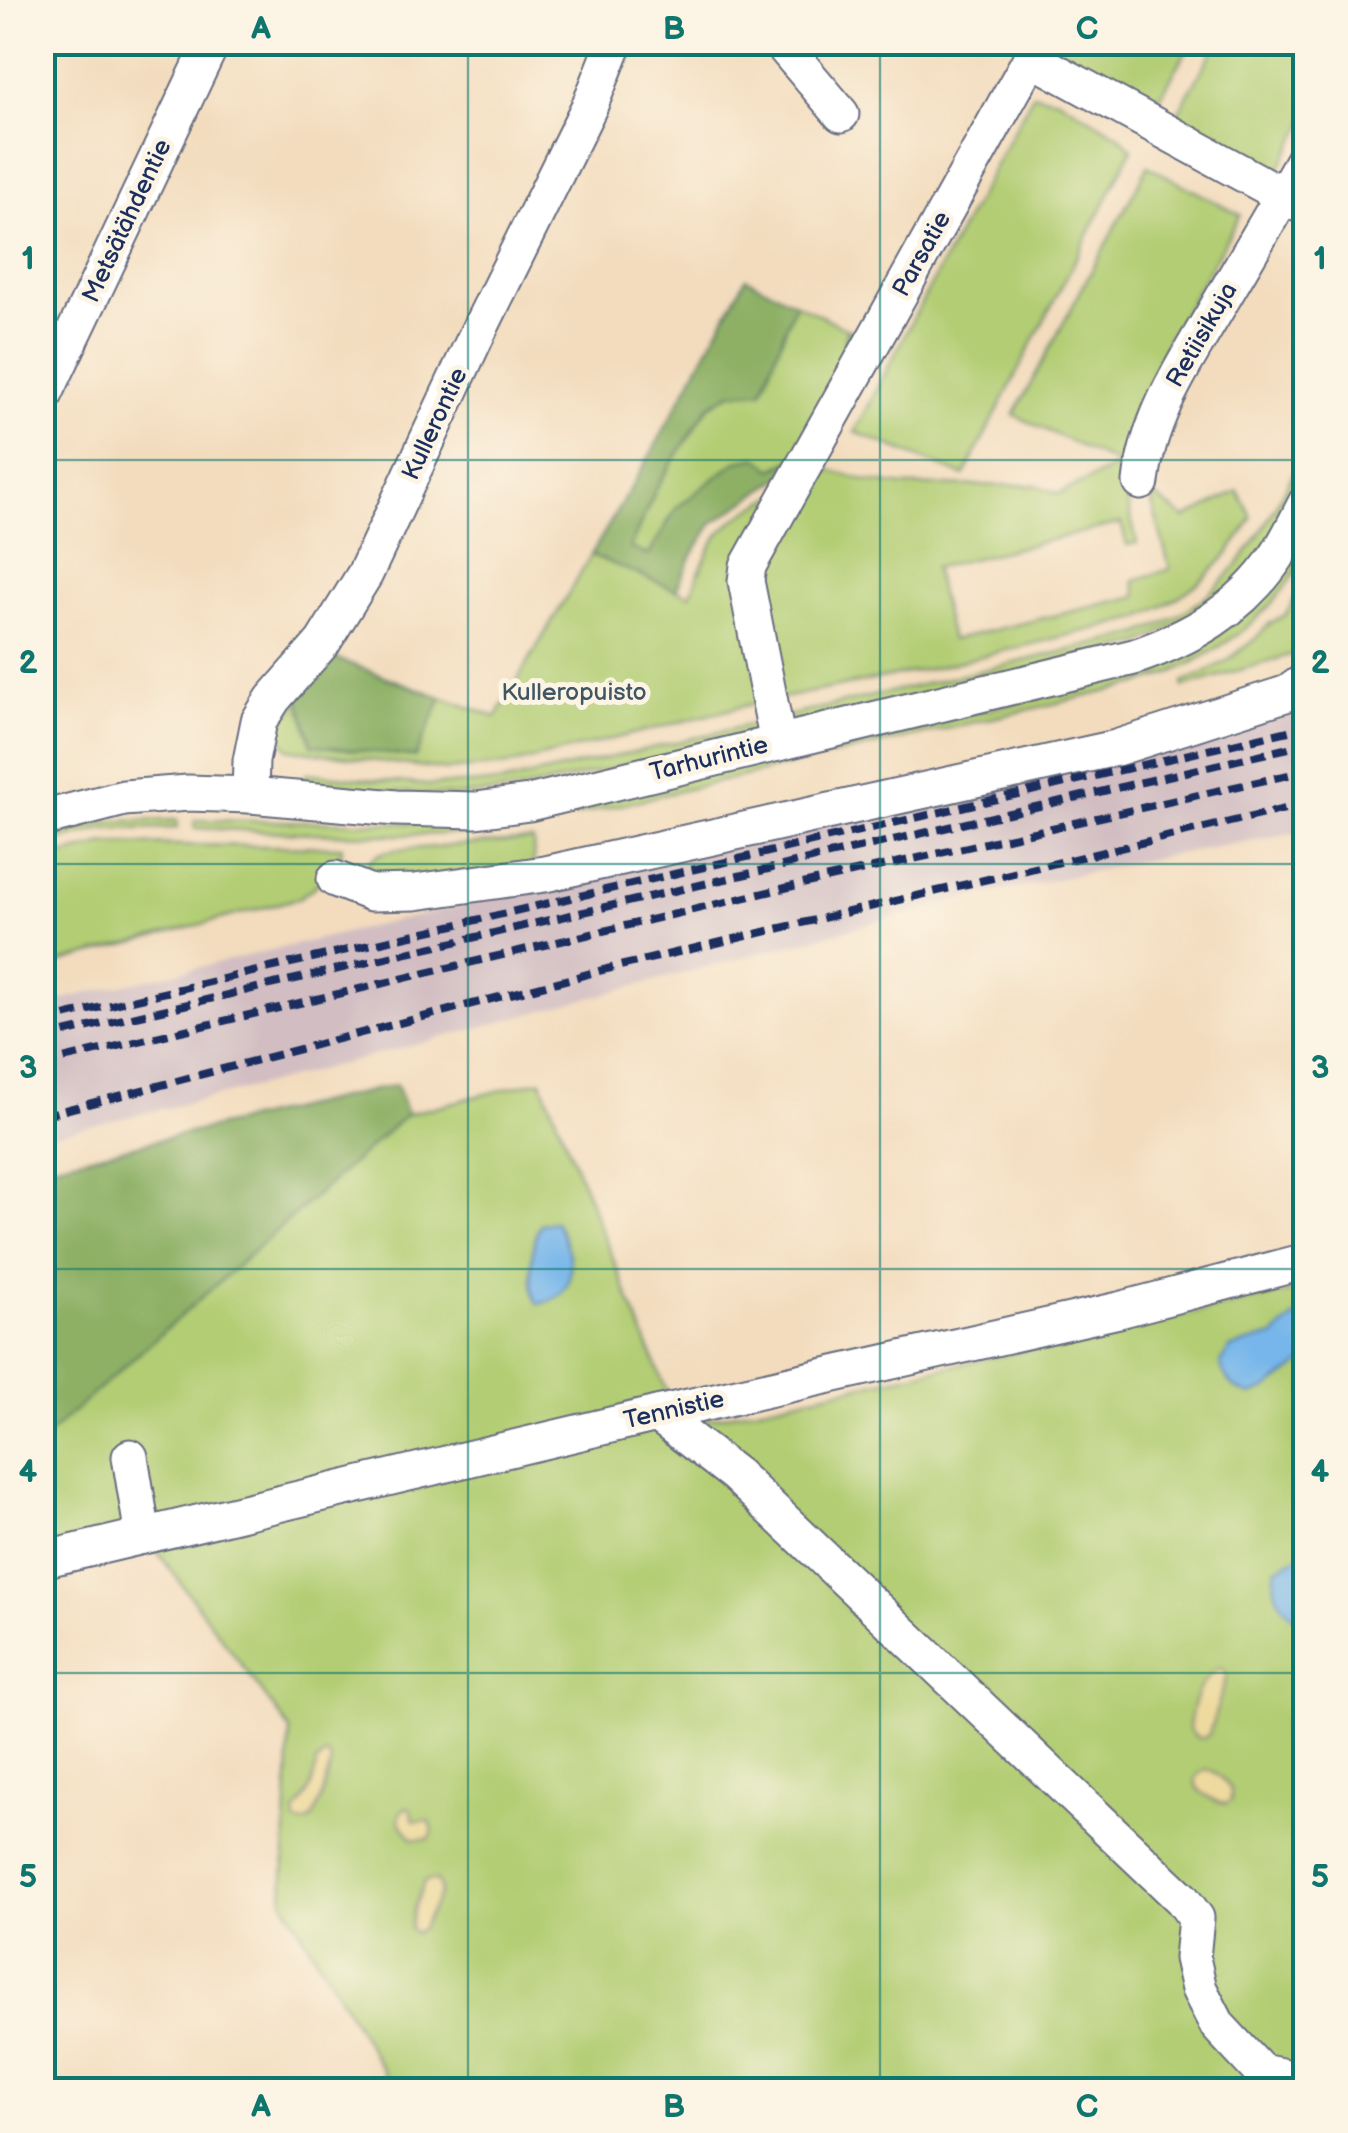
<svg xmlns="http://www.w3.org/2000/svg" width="1348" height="2133" font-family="'Balsamiq Sans',sans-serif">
<rect width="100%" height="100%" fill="#fcf5e5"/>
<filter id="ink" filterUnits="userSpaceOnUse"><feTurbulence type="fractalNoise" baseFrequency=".01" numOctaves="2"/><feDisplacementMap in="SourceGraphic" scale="20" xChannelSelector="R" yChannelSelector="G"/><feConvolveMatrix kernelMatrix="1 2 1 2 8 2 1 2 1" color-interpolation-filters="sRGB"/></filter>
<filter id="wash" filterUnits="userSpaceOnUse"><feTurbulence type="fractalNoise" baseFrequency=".0048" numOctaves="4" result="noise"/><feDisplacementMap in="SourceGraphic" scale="40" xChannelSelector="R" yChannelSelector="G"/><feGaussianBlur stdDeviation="2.25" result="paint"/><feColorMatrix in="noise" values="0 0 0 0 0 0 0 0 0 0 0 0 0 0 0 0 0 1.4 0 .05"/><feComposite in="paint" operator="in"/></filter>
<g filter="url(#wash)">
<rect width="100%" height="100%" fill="#f3dcbd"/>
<path fill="#d2bec2" d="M 1305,707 L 1305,832 L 1170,855 L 958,900 L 256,1087 L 43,1137 L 42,1004 Z"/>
<g fill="#b2cd73" stroke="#667e68" stroke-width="2.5">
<path d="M 1059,42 L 1191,43 L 1153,110 L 1073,63 L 1061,54 L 1057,46 Z"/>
<path d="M 1217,43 L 1305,43 L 1305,123 L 1280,167 L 1273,174 L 1178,121 L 1177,118 L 1180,109 Z"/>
<path d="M 1033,94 L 1058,99 L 1118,135 L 1132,149 L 964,476 L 855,432 L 918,309 Z"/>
<path d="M 1148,166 L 1240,215 L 1164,348 L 1130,432 L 1126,453 L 1136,494 L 1125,493 L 1137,543 L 1127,545 L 1121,523 L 934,568 L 951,640 L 1137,596 L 1134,580 L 1170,569 L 1149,492 L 1185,518 L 1238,491 L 1252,518 C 1222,569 1193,593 1139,618 L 929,669 L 752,704 L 509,765 L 446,770 L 288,749 C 280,738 279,731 285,718 L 334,658 L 496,717 L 591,555 L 690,595 C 698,576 705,555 717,537 C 732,514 793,487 818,473 L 830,470 L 867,481 L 905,486 L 1036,485 L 1059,494 L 1120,465 L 1014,415 Z"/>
<path d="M 795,303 L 847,329 L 835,421 L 798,457 L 773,469 L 676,508 L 649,555 L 629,548 L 658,485 L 708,407 L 731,393 L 762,390 Z"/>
<path d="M 1305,450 L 1305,473 L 1280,523 L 1257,559 L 1211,606 L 1142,643 L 518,791 L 454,796 L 305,784 L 306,773 L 427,785 L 501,783 L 1138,634 C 1231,601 1263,532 1305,450 Z"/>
<path d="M 1305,533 C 1305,540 1307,549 1303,556 C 1280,609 1223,650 1171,673 C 1157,679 1141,683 1126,687 L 525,827 C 418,842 302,832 194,828 L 195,820 L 413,823 L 838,745 L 1134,675 L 1170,663 L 1211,639 Z"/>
<path d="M 1305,582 L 1305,668 L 1300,669 L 1296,653 L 1184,687 L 1183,683 L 1227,661 L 1255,639 L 1269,624 L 1286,614 Z"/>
<path d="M 177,820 L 177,828 L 104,829 L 43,844 L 43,836 L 109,821 Z"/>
<path d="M 533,840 L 534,867 L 388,887 L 364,873 L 364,869 C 371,857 379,853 393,850 Z"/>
<path d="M 105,844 L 342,847 C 342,870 316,885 299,898 L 43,967 L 43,860 Z"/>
<path d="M 541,1080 L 680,1425 L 1305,1289 L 1305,2090 L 394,2090 L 283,1900 L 290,1730 L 139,1527 L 43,1548 L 42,1439 L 407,1114 Z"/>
</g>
<g fill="#8db065" stroke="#547062" stroke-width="2.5">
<path d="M 746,278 L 795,303 L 762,391 L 731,393 L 708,407 L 658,485 L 630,548 L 649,555 L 676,508 L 737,461 L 757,457 L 773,469 L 798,457 L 835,421 L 847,329 L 863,338 L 840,422 L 829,447 L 820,455 L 774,482 L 713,523 L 692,555 L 676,590 L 591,555 L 652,452 Z"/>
<path d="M 334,658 L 442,698 L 415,757 L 312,745 L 299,699 Z"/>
<path d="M 396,1085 L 407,1114 L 43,1439 L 43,1167 Z"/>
</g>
<g fill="#eeda9e" stroke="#84847e" stroke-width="2.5">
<path d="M 1218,1669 L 1223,1669 L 1227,1675 L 1209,1734 L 1204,1738 L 1197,1738 L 1189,1730 C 1191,1707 1197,1681 1218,1669 Z"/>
<path d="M 1292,1715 L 1297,1716 L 1304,1728 L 1305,1746 L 1301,1751 C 1283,1752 1283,1737 1284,1723 Z"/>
<path d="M 326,1754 L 331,1761 C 329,1773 318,1814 310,1821 C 307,1823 304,1823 301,1824 L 296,1822 L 295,1812 C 309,1797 314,1782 316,1763 Z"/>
<path d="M 1206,1769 C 1218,1771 1224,1781 1231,1790 L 1231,1801 L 1225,1804 C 1209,1801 1180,1782 1206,1769 Z"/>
<path d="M 406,1807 L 411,1809 L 414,1821 L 430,1821 L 433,1832 L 429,1839 L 413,1839 C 405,1829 391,1818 406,1807 Z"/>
<path d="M 429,1880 L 436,1881 L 440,1887 L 440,1894 L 422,1928 L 415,1933 L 410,1928 C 411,1912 419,1897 424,1882 Z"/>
</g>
<g fill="#76b6ea" stroke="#4872a4" stroke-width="2.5">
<path d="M 555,1222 C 574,1251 582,1297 538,1304 C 527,1288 531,1242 540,1224 Z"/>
<path d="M 1305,1311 L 1305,1361 L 1267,1389 L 1252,1395 C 1234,1390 1225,1382 1220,1363 L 1230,1348 L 1274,1336 L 1298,1314 Z"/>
<path d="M 1305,1553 L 1305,1625 C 1285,1611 1268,1595 1277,1568 Z"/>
</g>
</g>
<g filter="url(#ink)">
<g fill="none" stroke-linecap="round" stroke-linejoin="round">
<g stroke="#676c7f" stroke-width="39">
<g id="minor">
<path d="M 780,42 L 841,114"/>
<path d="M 42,400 L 212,42"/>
<path d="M 1141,482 C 1148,417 1185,363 1217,308 C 1247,257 1277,206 1306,155"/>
<path d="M 778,743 L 746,581 L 748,566 L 1031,58 L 1306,208"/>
<path d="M 250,795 L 251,761 L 259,721 L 273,699 L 323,642 L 365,574 L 477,334 L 590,105 L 615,42"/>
<path d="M 42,819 L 124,798 L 188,793 L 250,795 L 396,808 L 476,810 L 529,803 L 1134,657 C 1190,638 1240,610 1275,559 C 1287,542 1296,522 1306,503"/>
<path d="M 335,879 L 371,893 L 415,892 L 545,874 L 1116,748 L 1288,693 L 1306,680"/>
<path d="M 657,1414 L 736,1475 L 1182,1899 L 1196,1918 L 1192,1958 L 1199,1989 L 1218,2026 L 1261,2072 L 1306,2081"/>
<path d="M 130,1457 L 143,1536"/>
<path d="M 42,1560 L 657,1414 L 1119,1310 L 1306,1261"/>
</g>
</g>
<use href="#minor" stroke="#fff" stroke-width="35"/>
<g stroke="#1b2f5e" stroke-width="8" stroke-dasharray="15 8" stroke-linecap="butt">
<path d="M 42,1021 L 1306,727"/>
<path d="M 42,1038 L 1306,744"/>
<path d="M 42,1064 L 802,884 L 1306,771"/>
<path d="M 42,1116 L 607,969 L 1306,804"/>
</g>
</g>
</g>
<path fill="none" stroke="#0f766e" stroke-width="2.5" stroke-opacity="0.55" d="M 468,42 L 468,2090M 880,42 L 880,2090M 42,460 L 1306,460M 42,864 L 1306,864M 42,1269 L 1306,1269M 42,1673 L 1306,1673"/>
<g text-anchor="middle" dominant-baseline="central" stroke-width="10" stroke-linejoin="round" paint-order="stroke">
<g font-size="25" fill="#1b2f5e" stroke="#fcf5e5">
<text transform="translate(127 221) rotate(-65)">Metsätähdentie</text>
<text transform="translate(922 254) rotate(-61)">Parsatie</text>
<text transform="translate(1202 335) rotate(-60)">Retiisikuja</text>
<text transform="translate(435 424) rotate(-65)">Kullerontie</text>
<text transform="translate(709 759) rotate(-14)">Tarhurintie</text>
<text transform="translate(674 1410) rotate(-13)">Tennistie</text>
</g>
<g font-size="25" fill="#415663" stroke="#fcf5e5">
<text x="574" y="692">Kulleropuisto</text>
</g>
</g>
<rect width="1348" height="2133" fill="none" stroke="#fcf5e5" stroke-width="110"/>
<rect x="55" y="55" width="1238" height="2023" fill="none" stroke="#0f766e" stroke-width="4"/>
<g font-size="32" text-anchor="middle" font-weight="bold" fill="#0f766e">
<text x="261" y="39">A</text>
<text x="674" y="39">B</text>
<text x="1087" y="39">C</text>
<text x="28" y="269">1</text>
<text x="1320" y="269">1</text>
<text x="28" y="673">2</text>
<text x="1320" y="673">2</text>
<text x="28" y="1078">3</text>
<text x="1320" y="1078">3</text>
<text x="28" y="1482">4</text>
<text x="1320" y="1482">4</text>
<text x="28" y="1887">5</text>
<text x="1320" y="1887">5</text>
<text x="261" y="2117">A</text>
<text x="674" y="2117">B</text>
<text x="1087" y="2117">C</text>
</g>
</svg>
